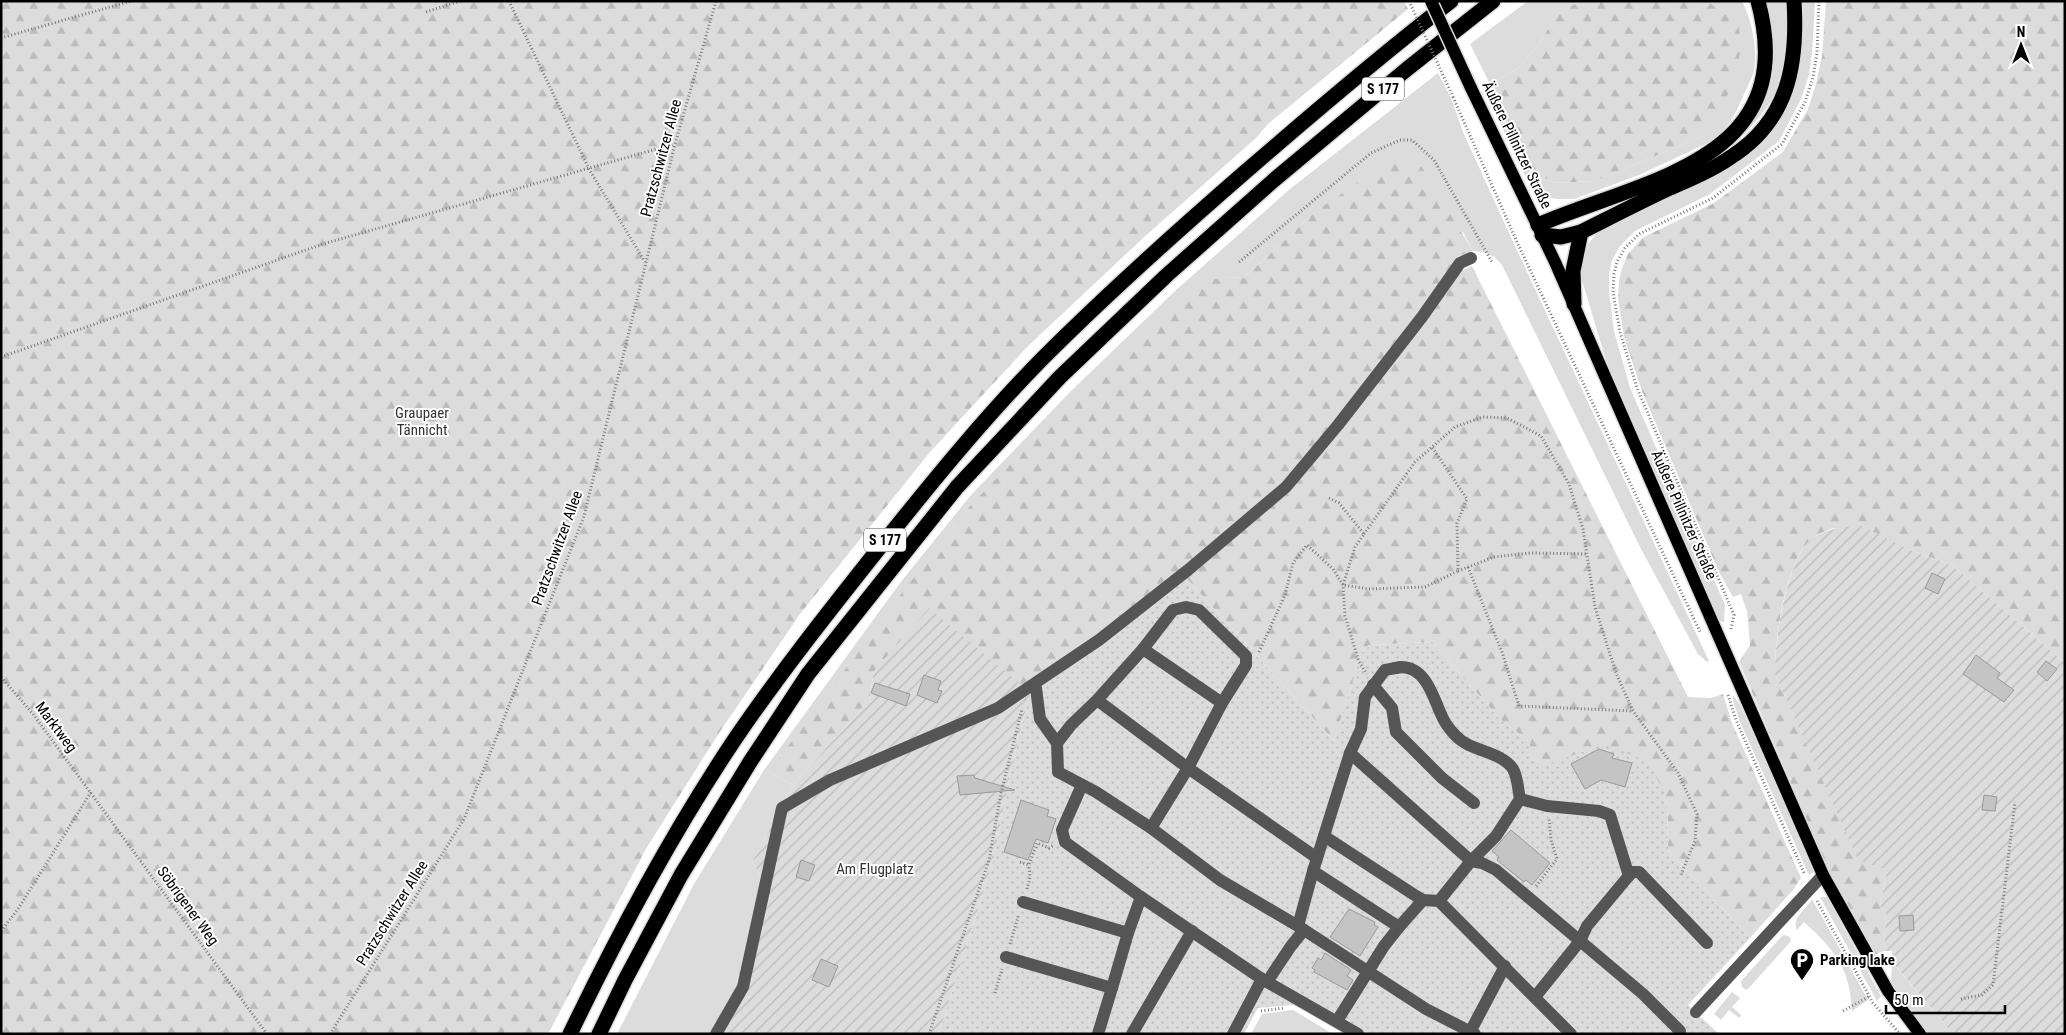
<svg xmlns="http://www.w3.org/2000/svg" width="2066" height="1035" font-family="'Roboto Condensed',sans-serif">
<defs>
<pattern id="forest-firs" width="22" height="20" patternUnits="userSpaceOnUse" patternTransform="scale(1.25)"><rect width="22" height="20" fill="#dcdcdc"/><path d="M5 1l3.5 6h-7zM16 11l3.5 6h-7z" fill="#bbb"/></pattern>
<pattern id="park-dots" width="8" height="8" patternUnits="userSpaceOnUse" patternTransform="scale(1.25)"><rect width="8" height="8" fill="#dcdcdc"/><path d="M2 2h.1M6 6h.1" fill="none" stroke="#bbb" stroke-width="1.8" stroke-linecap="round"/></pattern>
<pattern id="garden-furrows" width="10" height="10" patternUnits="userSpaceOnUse" patternTransform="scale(1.25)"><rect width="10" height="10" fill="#dcdcdc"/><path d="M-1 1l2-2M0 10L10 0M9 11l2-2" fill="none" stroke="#bbb"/></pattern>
</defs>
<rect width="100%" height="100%" fill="#fff"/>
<g fill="#dcdcdc">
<path d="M 1528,1 L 1579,1 L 1554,18 L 1540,43 L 1518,68 L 1490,85 L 1525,158 L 1538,174 L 1554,183 L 1595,181 L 1703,136 L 1727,13 L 1706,1 L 1742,1 C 1752,20 1759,53 1753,74 C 1750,82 1745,91 1742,99 C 1734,117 1726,131 1710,142 L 1639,175 L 1574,199 L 1556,199 L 1543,195 L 1527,178 L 1517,162 L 1485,87 L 1489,85 L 1488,80 L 1470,44 Z"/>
<path d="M 1762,1 L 1787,1 C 1791,53 1785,94 1746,132 C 1774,84 1783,55 1762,1 Z"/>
<path d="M 1799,1 L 1815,1 L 1812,53 L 1809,75 L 1801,99 L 1779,141 L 1710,194 L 1635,231 L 1620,246 L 1612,260 L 1609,274 L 1609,291 L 1614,331 L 1630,388 L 1725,605 L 1724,622 L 1719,621 L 1606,360 L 1581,277 L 1583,257 L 1588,244 L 1597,233 L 1606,226 L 1715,176 L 1743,156 L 1784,110 L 1796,81 L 1800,64 L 1802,45 Z"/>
<path d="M 1438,73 L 1451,98 L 1463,132 L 1513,242 L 1709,661 L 1707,662 L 1698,654 L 1640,547 L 1502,265 C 1492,253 1488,253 1473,251 L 1463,232 L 1316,211 L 1244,278 L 1227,277 L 769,772 L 793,785 L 752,862 L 765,884 L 733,994 L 709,1034 L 617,1034 L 694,884 L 764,770 L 900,583 L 971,495 L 1071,391 L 1175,291 L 1290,189 Z"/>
<path d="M 1733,695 L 1740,705 L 1814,865 L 1813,873 L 1809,875 L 1740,722 L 1733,700 Z"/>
<path d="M 1820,897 L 1829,897 L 1840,921 L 1881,996 L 1877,1001 Z"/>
<path d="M 1812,899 L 1868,1000 L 1852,1011 C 1850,968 1835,950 1804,922 L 1797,930 C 1791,918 1807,909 1812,899 Z"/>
<path d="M 1785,935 L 1790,937 L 1791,941 L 1749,988 L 1746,990 L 1742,987 L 1741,981 L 1782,936 Z"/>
<path d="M 1892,962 L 1900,972 L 1953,1034 L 1929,1034 L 1915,1017 L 1891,983 Z"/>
<path d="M 1732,992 L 1740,998 L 1732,1007 L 1741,1015 L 1739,1018 L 1729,1010 L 1721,1020 L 1714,1014 Z"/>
<path d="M 1293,1010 L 1333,1034 L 1251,1034 L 1262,1014 Z"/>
</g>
<g fill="url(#forest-firs)">
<path d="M 1,1 L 1404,1 L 1408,9 L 1268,124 L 1256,138 L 1143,238 L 1027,347 L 930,452 L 800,614 L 719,733 L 647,847 L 548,1034 L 1,1034 Z"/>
<path d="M 1579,1 L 1706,1 L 1727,13 L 1739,26 L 1741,48 L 1734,80 L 1721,110 L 1703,136 L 1595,181 L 1554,183 L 1538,174 L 1525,158 L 1490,85 L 1518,68 L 1540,43 L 1554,18 Z"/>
<path d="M 1826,1 L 2065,1 L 2065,663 L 1952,565 L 1910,550 L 1833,528 C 1826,531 1817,534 1812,538 C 1786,558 1774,642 1775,674 L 1858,859 L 1887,870 L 1880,906 L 1886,914 L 1884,951 L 1874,955 L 1829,872 L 1739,662 L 1750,645 L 1747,611 L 1741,594 L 1733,597 L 1719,572 L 1642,391 L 1624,337 L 1618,298 L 1619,281 L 1622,268 L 1628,254 L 1642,238 L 1714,203 L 1783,152 L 1808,109 L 1816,84 L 1822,56 Z"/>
<path d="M 1418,161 L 1473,251 L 1457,257 L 1463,270 L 1472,266 L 1688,697 L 1711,698 L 1723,694 L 1732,723 L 1801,878 L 1793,890 L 1750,938 L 1668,850 L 1667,797 L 1563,760 L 1545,765 L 1528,757 L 1530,742 L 1500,719 L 1432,642 L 1369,645 L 1362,652 L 1334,741 L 1187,579 L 1030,692 L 874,671 L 869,701 L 793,785 L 769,772 L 904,590 L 971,505 L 1070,402 L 1199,282 L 1227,277 L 1244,278 L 1316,211 L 1387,163 Z"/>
</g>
<path fill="url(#park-dots)" d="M 1187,579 L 1334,741 L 1362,652 L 1370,645 L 1432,642 L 1500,719 L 1530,742 L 1529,757 L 1545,765 L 1606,744 L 1648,762 L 1667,797 L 1668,850 L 1750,938 L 1688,1005 L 1719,1034 L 1344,1034 L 1294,1005 L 1258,1008 L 1244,1034 L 939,1034 L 993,861 L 1011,770 L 1030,692 Z"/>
<g fill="url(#garden-furrows)">
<path d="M 1862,526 L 1910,550 L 1952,565 L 2065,663 L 2065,1034 L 1953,1034 L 1892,962 L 1892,951 L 1884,951 L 1886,914 L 1880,906 L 1887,870 L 1858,860 L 1775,674 C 1774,644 1787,553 1814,537 C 1829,528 1844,527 1862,526 Z"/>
<path d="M 929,608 L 1030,692 L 1011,770 L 993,861 L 939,1034 L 709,1034 L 733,994 L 765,884 L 752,862 L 793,785 L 869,701 L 874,671 Z"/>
</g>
<g fill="#c4c4c4" stroke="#999">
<path d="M 1932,573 L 1945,579 L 1938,594 L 1925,588 Z"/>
<path d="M 1976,655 L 2000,673 L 1997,678 L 2014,690 L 2004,702 L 1963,674 Z"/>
<path d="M 2046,661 L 2057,669 L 2047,681 L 2037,672 Z"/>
<path d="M 924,675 L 941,681 L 938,690 L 942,691 L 937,703 L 917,695 Z"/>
<path d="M 875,683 L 910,694 L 906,706 L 871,693 Z"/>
<path d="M 1599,749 L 1614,754 L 1612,758 L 1632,763 L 1625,787 L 1601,780 L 1585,789 L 1571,764 Z"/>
<path d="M 974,775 L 975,778 L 1015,790 L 960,795 L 957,776 Z"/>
<path d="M 1984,795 L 1997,797 L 1995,811 L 1982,810 Z"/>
<path d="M 1021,800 L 1049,810 L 1047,816 L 1056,819 L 1048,843 L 1036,839 L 1028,860 L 1004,852 Z"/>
<path d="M 1511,830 L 1550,863 L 1532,885 L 1526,880 L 1524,882 L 1497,860 L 1499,857 L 1492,851 Z"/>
<path d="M 801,860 L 815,865 L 809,881 L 796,877 Z"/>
<path d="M 1349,909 L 1375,922 L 1374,925 L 1378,927 L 1360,956 L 1330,937 Z"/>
<path d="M 1913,915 L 1914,930 L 1900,931 L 1899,916 Z"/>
<path d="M 1325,953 L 1351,970 L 1347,976 L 1353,980 L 1347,990 L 1314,972 L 1315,970 L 1312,968 L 1318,958 L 1321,960 Z"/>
<path d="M 821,959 L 838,966 L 829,987 L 812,980 Z"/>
</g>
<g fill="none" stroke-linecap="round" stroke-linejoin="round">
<g stroke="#dbdbdb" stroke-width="15">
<path id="major" d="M 1471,88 L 1555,262 L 1823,875 L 1888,991 L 1920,1034"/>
</g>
<g stroke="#dbdbdb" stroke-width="18">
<g id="highway">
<path d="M 1538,225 C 1647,178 1801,161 1758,1"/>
<path d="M 1542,235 L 1561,237 L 1581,232 C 1611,217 1640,202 1670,188 C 1691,179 1712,170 1731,157 C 1788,121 1798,65 1794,1"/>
<path d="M 1574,304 L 1573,271 L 1581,232"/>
<path d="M 570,1034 C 619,932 672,833 735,739 C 780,673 830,610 880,547 C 932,482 984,418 1042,359 C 1107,294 1175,233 1244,173 C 1312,114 1380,56 1451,1"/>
<path d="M 599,1034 L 625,980 L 681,875 L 750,762 L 808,674 L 957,487 L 1060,377 L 1167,275 L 1274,180 L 1407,69 L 1493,1"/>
</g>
</g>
<g stroke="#777" stroke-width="3" stroke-dasharray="1 2.5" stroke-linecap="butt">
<path d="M 509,1 L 589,169 L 645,262"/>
<path d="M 426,12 L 460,1"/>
<path d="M 1,38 L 131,1"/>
<path d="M 1453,97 L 1517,242 L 1700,632"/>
<path d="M 1239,262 L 1371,153 L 1400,140 L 1412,140 L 1434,160 L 1492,262"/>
<path d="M 1,357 L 323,244 L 674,144"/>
<path d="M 1329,498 L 1339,503 L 1364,534 L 1355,547 L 1343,585 L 1369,589 L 1425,587 L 1458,571 L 1457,523 L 1467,499 L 1432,447"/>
<path d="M 1364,534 L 1415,462 L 1455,427 L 1482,417 L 1507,418 L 1541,436 L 1569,484 L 1583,529 L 1595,607 L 1616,673 L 1633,711 L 1678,773 L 1697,814 L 1695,841 L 1680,877"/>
<path d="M 1468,567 L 1502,652 L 1519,706 L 1633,711"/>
<path d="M 1458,571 L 1494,557 L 1530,553 L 1586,554"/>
<path d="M 1731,629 L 1734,615 L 1637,388 L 1620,332 L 1613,292 L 1614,274 L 1617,262 L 1625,248 L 1639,234 L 1713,198 L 1782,144 L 1805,102 L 1813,77 L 1817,53 L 1819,1"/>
<path d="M 1259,652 L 1285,595 L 1293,563 L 1307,545 L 1333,569 L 1343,585 L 1345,616 L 1359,662 L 1367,674"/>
<path d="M 1,677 L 33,714 L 267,1034"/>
<path d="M 1728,695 L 1736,720 L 1805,875"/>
<path d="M 1020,862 L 1029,865 L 1037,843 L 1049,848 L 1054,845"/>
<path d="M 1536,886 L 1557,859 L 1551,840 L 1549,818"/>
<path d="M 1027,889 L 1030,877 L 1029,865"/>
<path d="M 1817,901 L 1873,1003 L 1900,1034"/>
<path d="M 1,931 L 18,909 L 91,792"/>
<path d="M 1010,944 L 1019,914"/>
<path d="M 995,993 L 1002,969"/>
<path d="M 1961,999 L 1982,995 L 1993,985 L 2015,802"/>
<path d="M 1261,1011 L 1284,1008"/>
<path d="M 1843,1011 L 1870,996"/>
<path d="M 330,1034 L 464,819 L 584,516 L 675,144 L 716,1"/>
<path d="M 929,1034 L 989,860 L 1001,793 L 1022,709"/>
</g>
<g stroke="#555" stroke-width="12">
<path d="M 1143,649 L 1222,703"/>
<path d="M 1373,685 L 1392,708 L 1396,732 L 1442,778 L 1474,803"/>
<path d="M 1036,688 L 1040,719 L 1057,743 L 1058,772 L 1096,792 L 1151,828"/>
<path d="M 1057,743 L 1071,725 L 1097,700 L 1143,649 L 1173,610 L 1186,607 L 1199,610 L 1246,656 L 1246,665 L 1222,703 L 1188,768 L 1097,700"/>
<path d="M 1350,753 L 1361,729 L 1365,697 L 1385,670 C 1390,669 1396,668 1401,667 C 1426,667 1433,697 1441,714 C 1444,722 1450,730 1456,736 C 1471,752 1501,751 1513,769 C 1518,778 1518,790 1520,799 L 1496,836 L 1471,861 L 1439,901"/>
<path d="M 1082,785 L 1062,830 L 1065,842 L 1141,897 L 1262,979 L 1358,1034"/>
<path d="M 1520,799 L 1547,806 L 1599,811 L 1610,815 L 1629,876"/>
<path d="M 1324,836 L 1416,896 L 1423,900 L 1439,901 L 1571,1034"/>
<path d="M 1313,871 L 1298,926 L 1426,1009 L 1475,1034"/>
<path d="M 1423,900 L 1399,927 L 1313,871 L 1350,753 L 1471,861 L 1482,863 L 1496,870 L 1643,994 L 1680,1031"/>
<path d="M 1023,902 L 1128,933"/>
<path d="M 1298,926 L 1220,880 L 1151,828 L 1188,768 L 1317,858"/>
<path d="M 1006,957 L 1112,988 L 1128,933 L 1141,897"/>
<path d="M 1267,982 L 1291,946 L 1304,930"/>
<path d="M 1535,997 L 1580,941 L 1587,926 L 1632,872 L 1639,872 L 1707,943"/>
<path d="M 1696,1012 L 1823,875"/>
<path d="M 1337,1021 L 1384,946 L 1399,927"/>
<path d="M 716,1034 L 743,987 L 782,808 L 830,780 L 998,708 L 1099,640 L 1188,570 L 1286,487 L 1338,425 L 1422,317 L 1460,263 L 1471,258"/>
<path d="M 1098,1034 L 1112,988"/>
<path d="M 1132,1034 L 1192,931"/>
<path d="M 1233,1034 L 1262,979"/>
<path d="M 1469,1034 L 1505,966"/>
</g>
<use href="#major" stroke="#000" stroke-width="12"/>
<use href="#highway" stroke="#000" stroke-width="15"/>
<g stroke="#dbdbdb" stroke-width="15" stroke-linecap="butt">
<path id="major-bridge" d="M 1431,1 L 1471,88"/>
</g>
<path stroke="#777" stroke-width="3" stroke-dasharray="1 2.5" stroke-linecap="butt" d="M 1409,1 L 1453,97"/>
<use href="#major-bridge" stroke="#000" stroke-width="12"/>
</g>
<defs>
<g id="parking-pin" transform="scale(1.25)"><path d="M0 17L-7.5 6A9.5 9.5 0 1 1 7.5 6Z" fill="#000" stroke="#fff"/><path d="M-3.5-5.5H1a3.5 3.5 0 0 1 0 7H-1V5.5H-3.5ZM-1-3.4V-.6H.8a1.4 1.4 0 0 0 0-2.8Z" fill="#fff"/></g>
</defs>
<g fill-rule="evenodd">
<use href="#parking-pin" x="1802" y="960"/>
</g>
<g text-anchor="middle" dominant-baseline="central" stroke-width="4" stroke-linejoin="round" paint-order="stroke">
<g fill="#fff" stroke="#4c4c4c" stroke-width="1">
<rect x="1362" y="77.5" width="42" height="23" rx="4"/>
<rect x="864" y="528.5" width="42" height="23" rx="4"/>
</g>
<g font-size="14" font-weight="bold" fill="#000">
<text x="1383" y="89">S 177</text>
<text x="885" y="540">S 177</text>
</g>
<g font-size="15" fill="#000" stroke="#fff">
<text transform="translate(1517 145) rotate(64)">Äußere Pillnitzer Straße</text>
<text transform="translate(661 158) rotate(-75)">Pratzschwitzer Allee</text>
<text transform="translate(1684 515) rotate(66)">Äußere Pillnitzer Straße</text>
<text transform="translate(557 548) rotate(-70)">Pratzschwitzer Allee</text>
<text transform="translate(56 727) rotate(53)">Marktweg</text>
<text transform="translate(188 906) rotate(54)">Söbrigener Weg</text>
<text transform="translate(392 913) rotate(-58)">Pratzschwitzer Allee</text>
</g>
<g font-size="15" fill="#333" stroke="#fff">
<text x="422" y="413">Graupaer<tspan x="422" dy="17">Tännicht</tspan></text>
<text x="875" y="869">Am Flugplatz</text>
</g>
<g font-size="15" font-weight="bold" fill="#000" stroke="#fff" text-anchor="start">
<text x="1820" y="960">Parking lake</text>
</g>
</g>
<rect width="2066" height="1035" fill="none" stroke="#000000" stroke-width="5"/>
<g transform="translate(2021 45)" stroke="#ffffff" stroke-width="4" paint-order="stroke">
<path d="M0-4L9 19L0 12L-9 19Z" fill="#000000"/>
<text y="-8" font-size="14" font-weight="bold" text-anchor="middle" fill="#000000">N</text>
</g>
<path d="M1886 1005v8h119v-8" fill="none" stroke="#000000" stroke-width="2.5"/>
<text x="1894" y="1005" font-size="15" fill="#000000" stroke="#ffffff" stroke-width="4" paint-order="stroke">50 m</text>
</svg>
